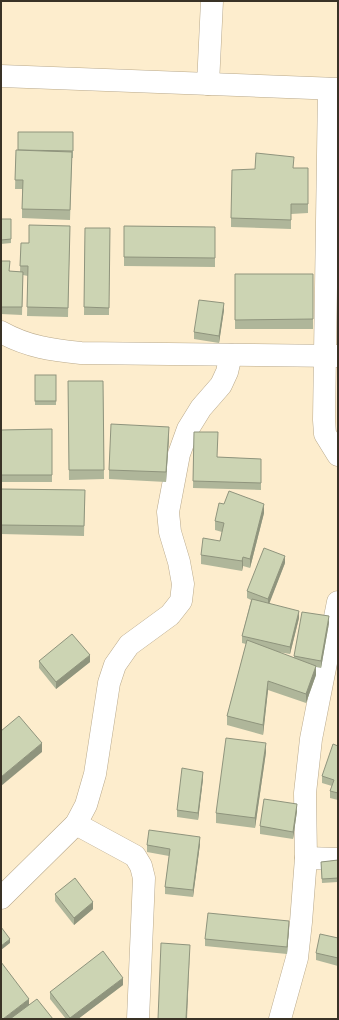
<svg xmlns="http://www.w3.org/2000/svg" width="339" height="1020" font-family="'Roboto Serif',serif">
<rect width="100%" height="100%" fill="#fdedcd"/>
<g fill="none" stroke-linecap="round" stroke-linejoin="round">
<g stroke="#b9a98b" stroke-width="23">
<g id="street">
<path d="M 1,76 L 338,89"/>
<path d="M 208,84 L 212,1"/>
<path d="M 329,89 L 324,420 L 325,434 L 338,455"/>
<path d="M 1,332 C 28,347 52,350 81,353 L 338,356"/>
<path d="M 76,824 L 135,856 L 141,866 L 144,878 L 138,1019"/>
<path d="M 306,858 L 338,859"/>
<path d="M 1,898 L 76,824 L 86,805 L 95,774 L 109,683 L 115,665 L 129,645 L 170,615 L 181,601 L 183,584 L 179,562 L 170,532 L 168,512 L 179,454 L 188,429 L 201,408 L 221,385 L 227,372 L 231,355"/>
<path d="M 280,1019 L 297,958 L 301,922 L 306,858 L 305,793 L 311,739 L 338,602"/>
</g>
</g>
<use href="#street" stroke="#fff" stroke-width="22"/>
</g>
<g fill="#afb69a">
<path d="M 73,132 L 73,158 L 72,158 L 70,220 L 22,218 L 22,189 L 15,189 L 16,150 L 18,150 Z"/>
<path d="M 294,168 L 308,204 L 308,213 L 291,214 L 291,229 L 231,227 L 231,218 Z"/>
<path d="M 1,219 L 11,219 L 11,243 L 1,244 Z"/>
<path d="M 70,226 L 68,317 L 27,316 L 28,276 L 23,275 L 22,315 L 1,314 L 1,261 L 10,271 L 20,272 L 21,243 L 29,243 Z"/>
<path d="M 124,226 L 215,227 L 215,267 L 124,266 Z"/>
<path d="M 85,228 L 110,228 L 109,315 L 84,315 Z"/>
<rect x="235" y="274" width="78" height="55"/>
<path d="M 224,310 L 219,343 L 194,339 L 194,332 Z"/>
<rect x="35" y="375" width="21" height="30"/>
<path d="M 68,381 L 103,381 L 104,479 L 69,480 Z"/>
<path d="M 52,429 L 52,482 L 1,482 L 1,430 Z"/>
<path d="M 194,432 L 217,457 L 261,459 L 261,490 L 193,488 Z"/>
<path d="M 169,436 L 166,482 L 109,479 L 109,470 Z"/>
<path d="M 1,489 L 85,490 L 84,536 L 1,534 Z"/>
<path d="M 264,513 L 250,568 L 243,566 L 242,571 L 201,564 L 201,555 L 220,541 L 222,532 L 215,530 L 215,521 Z"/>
<path d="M 285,563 L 269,603 L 299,618 L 290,654 L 278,652 L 294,658 L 294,656 L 329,623 L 321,668 L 316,667 L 316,675 L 306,703 L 268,690 L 263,735 L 227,725 L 227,716 L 246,644 L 242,643 L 242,636 L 251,600 L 247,598 L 247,591 Z"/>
<path d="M 39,661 L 90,662 L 56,689 L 39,668 Z"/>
<path d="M 338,746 L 338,800 L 330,798 L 330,791 L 332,786 L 322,783 L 322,776 Z"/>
<path d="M 266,752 L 255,828 L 216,823 L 216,813 Z"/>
<path d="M 203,779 L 198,820 L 177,817 L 177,810 Z"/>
<path d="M 297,811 L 293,839 L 260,834 L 260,826 Z"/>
<path d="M 200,844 L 193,897 L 165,894 L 165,887 L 169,856 L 147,852 L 147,845 Z"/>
<path d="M 338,860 L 338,882 L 322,883 L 321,862 Z"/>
<path d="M 55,894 L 93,909 L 74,925 L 55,901 Z"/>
<path d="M 289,928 L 287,954 L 205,946 L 205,939 Z"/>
<path d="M 338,938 L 338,966 L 316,960 L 316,953 Z"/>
<path d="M 123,985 L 78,1019 L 66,1019 L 50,999 L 50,992 Z"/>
</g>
<g fill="#8f947d">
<path d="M 224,303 L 224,310 L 219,343 L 219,336 Z"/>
<path d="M 169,427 L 169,436 L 166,482 L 166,472 Z"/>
<path d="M 264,504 L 264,513 L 250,568 L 250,559 Z"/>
<path d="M 285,556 L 285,563 L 268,607 L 268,599 Z"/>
<path d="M 243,557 L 243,566 L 242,571 L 242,561 Z"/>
<path d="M 299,611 L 299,618 L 290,654 L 290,647 Z"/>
<path d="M 329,616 L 329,623 L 321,668 L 321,661 Z"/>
<path d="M 90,655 L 90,662 L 56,689 L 56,682 Z"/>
<path d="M 316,666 L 316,675 L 306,703 L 306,694 Z"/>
<path d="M 268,681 L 268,690 L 263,735 L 263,725 Z"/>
<path d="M 42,743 L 42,752 L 1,786 L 1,777 Z"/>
<path d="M 266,743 L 266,752 L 255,828 L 255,818 Z"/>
<path d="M 203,772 L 203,779 L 198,820 L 198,813 Z"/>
<path d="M 297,804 L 297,811 L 293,839 L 293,832 Z"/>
<path d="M 200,837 L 200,844 L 193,897 L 193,890 Z"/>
<path d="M 93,902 L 93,909 L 74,925 L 74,918 Z"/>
<path d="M 289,921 L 289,928 L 287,954 L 287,947 Z"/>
<path d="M 10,939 L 10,943 L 1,950 L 1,946 Z"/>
<path d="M 190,945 L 187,1019 L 186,1019 Z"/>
<path d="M 123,978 L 123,985 L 78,1019 L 70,1019 L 70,1018 Z"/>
<path d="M 29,999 L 29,1006 L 12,1019 L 3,1019 Z"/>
</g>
<g fill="#ccd4b3" stroke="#8f947d">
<path d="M 18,132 L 73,132 L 73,151 L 18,150 Z"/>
<path d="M 16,150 L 72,152 L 70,210 L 22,209 L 23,180 L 15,180 Z"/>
<path d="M 256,153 L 294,157 L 293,168 L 308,168 L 308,204 L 291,204 L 291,220 L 231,218 L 232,170 L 255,169 Z"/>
<path d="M 1,219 L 11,219 L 11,239 L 1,240 Z"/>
<path d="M 29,225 L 70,226 L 68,308 L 27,307 L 28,266 L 20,266 L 21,243 L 29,243 Z"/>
<path d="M 124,226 L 215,227 L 215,258 L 124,257 Z"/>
<path d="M 85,228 L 110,228 L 109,308 L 84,307 Z"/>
<path d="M 1,261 L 10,261 L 9,271 L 23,272 L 22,307 L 1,307 Z"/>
<path d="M 235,274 L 313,274 L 313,319 L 235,320 Z"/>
<path d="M 199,300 L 224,303 L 219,336 L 194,332 Z"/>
<rect x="35" y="375" width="21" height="26"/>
<path d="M 68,381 L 103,381 L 104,470 L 69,470 Z"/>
<path d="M 111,424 L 169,427 L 166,472 L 109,470 Z"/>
<path d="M 52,429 L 52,475 L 1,475 L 1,430 Z"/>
<path d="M 194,432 L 218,432 L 217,457 L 261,459 L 261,483 L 193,481 Z"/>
<path d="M 1,489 L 85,490 L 84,526 L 1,525 Z"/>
<path d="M 229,491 L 264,504 L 250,559 L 243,557 L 242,561 L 201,555 L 203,538 L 220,541 L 224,523 L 215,521 L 219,503 L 224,504 Z"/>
<path d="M 264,548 L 285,556 L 268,599 L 247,591 Z"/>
<path d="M 252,599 L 299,611 L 290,647 L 242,636 Z"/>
<path d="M 302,612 L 329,616 L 321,661 L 294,656 Z"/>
<path d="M 72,634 L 90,655 L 56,682 L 39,661 Z"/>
<path d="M 247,640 L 316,666 L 306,694 L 268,681 L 263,725 L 227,716 Z"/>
<path d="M 19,716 L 42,743 L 1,777 L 1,731 Z"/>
<path d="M 226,738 L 266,743 L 255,818 L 216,813 Z"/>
<path d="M 333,744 L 338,746 L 338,793 L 330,791 L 334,780 L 322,776 Z"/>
<path d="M 182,768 L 203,772 L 198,813 L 177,810 Z"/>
<path d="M 264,799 L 297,804 L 293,832 L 260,826 Z"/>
<path d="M 149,830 L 200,837 L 193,890 L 165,887 L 170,849 L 147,845 Z"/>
<path d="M 338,860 L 338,878 L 322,879 L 321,862 Z"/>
<path d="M 75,878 L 93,902 L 74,918 L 55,894 Z"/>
<path d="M 208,913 L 289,921 L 287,947 L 205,939 Z"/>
<path d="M 1,927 L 10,939 L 1,946 Z"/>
<path d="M 320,934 L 338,938 L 338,958 L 316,953 Z"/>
<path d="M 161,943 L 190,945 L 186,1019 L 158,1019 Z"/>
<path d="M 103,951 L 123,978 L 70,1018 L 50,992 Z"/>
<path d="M 1,962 L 29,999 L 3,1019 L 1,1019 Z"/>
<path d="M 37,999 L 53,1019 L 10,1019 Z"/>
</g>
<rect width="339" height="1020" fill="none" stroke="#393226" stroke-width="4"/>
</svg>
